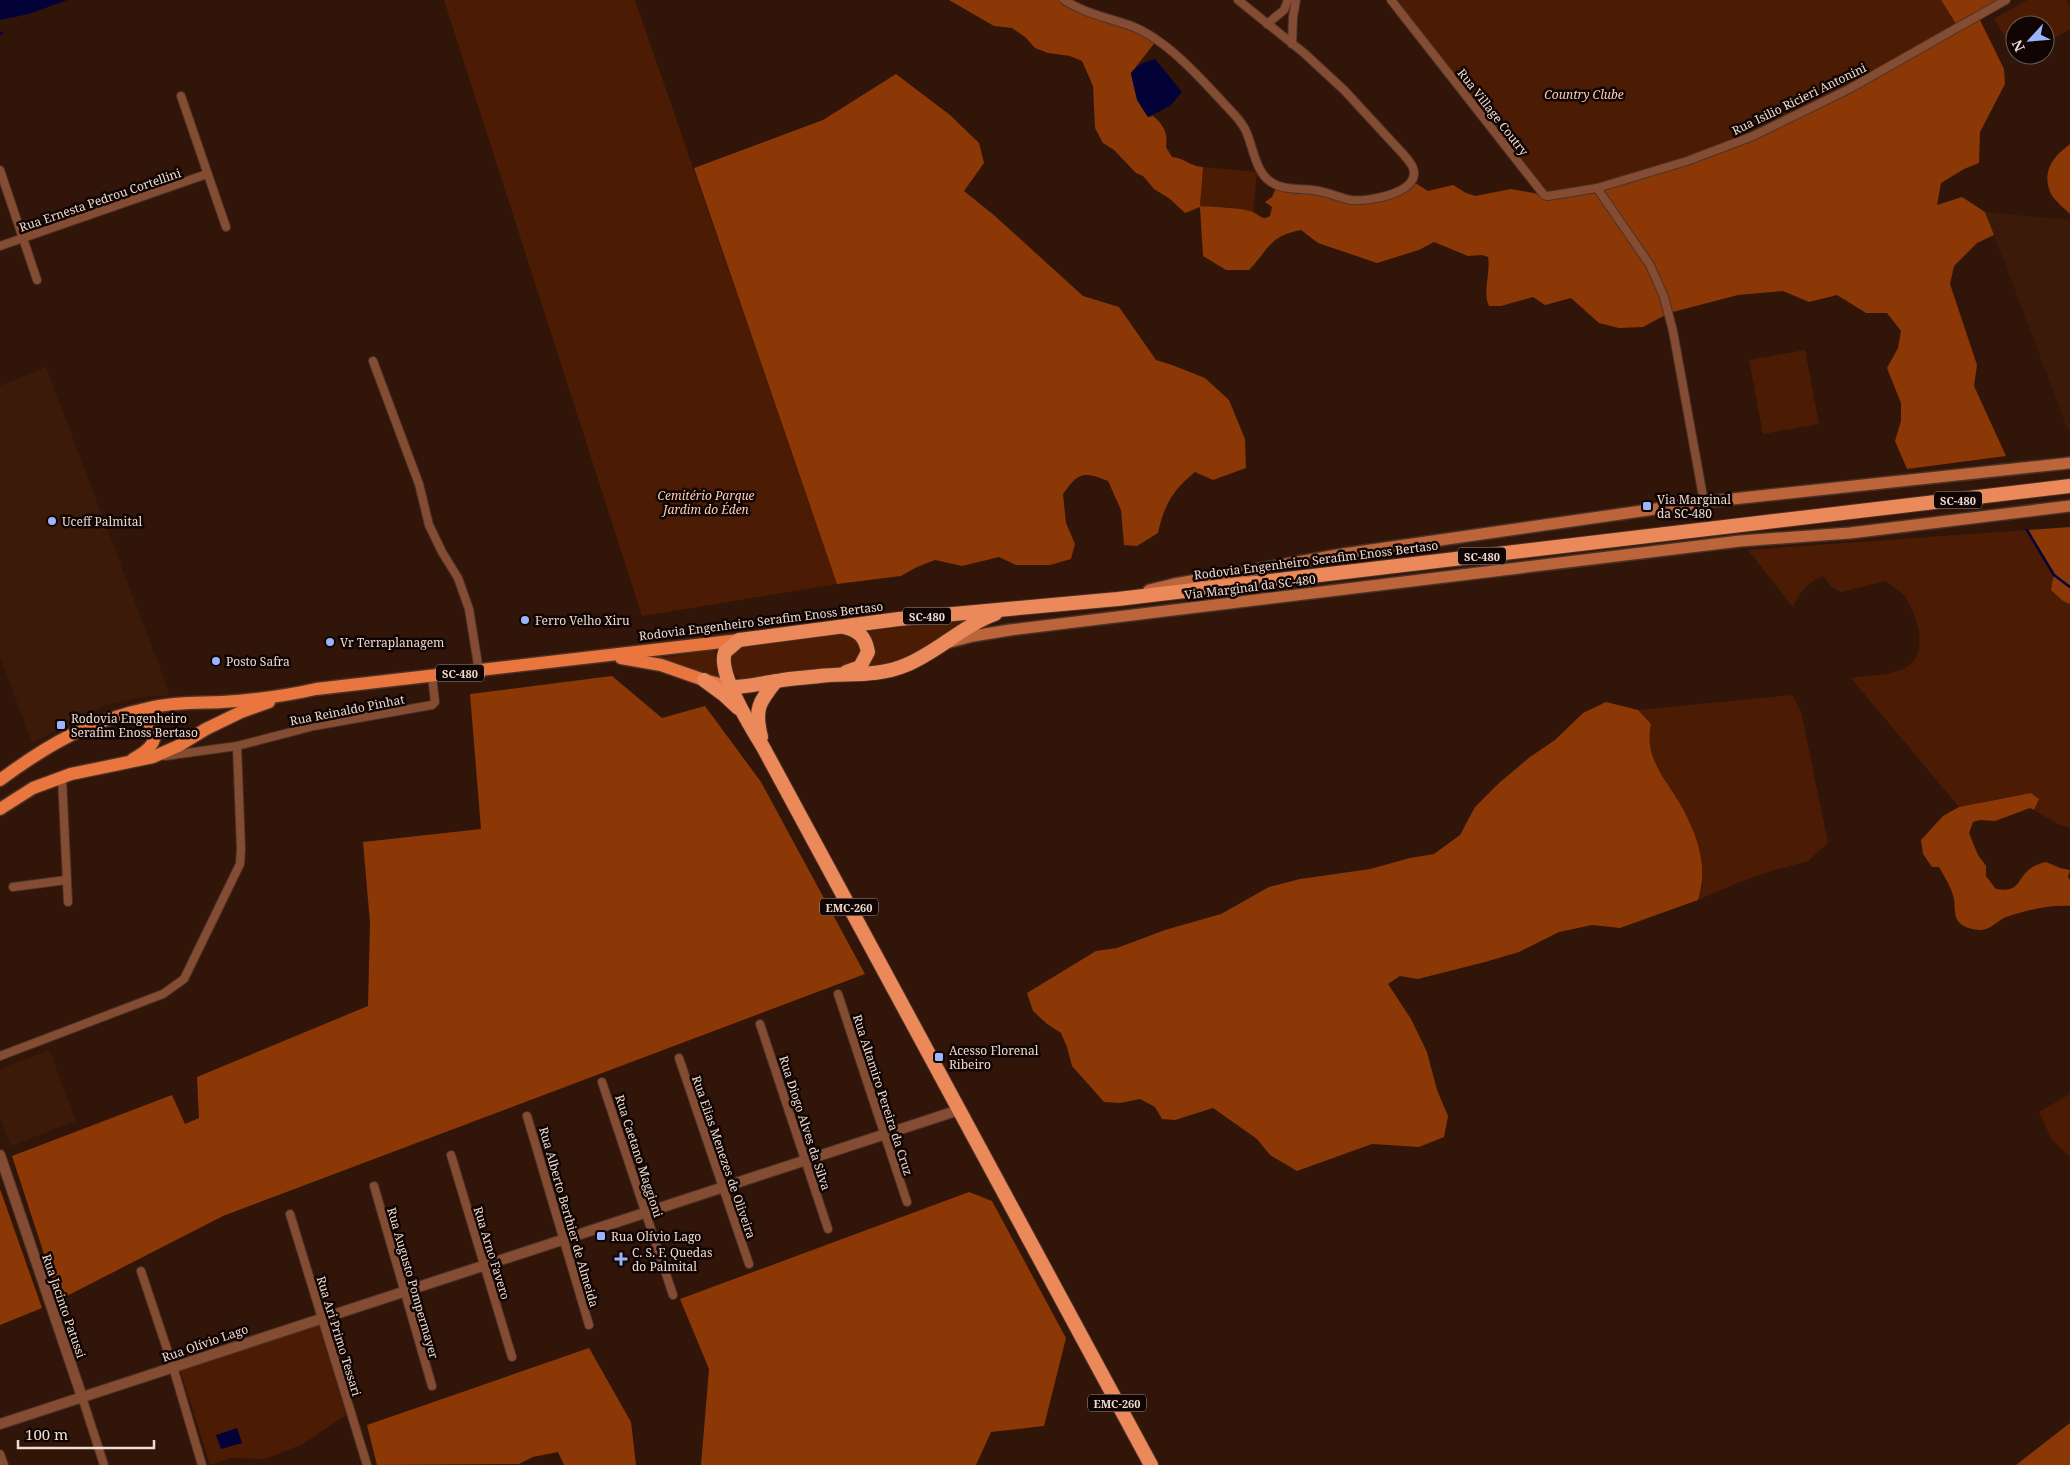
<svg xmlns="http://www.w3.org/2000/svg" width="2070" height="1465" font-family="'Noto Serif',serif">
<rect width="100%" height="100%" fill="#311509"/>
<g fill="#3c1a0a">
<path d="M 1985,212 L 2070,220 L 2070,435 L 1994,235 Z"/>
<path d="M 46,367 L 170,695 L 136,698 L 103,706 L 32,743 L 0,656 L 0,386 Z"/>
<path d="M 49,1050 L 76,1121 L 11,1146 L 0,1118 L 0,1069 Z"/>
</g>
<g fill="#4b1c03">
<path d="M 444,0 L 635,0 L 837,584 L 642,616 Z"/>
<path d="M 1391,0 L 1941,0 L 1958,27 L 1753,136 L 1597,188 L 1548,196 Z"/>
<path d="M 2027,0 L 2066,0 L 2070,7 L 2070,29 L 2045,44 L 2045,25 L 2015,25 L 2015,54 L 1994,19 Z"/>
<path d="M 1203,167 L 1257,172 L 1253,212 L 1200,206 Z"/>
<path d="M 1805,350 L 1819,424 L 1763,434 L 1749,360 Z"/>
<path d="M 2027,530 L 2054,575 L 2063,601 L 2070,604 L 2070,828 L 2058,824 L 2034,810 L 2039,799 L 2031,793 L 1959,807 L 1851,678 C 1867,675 1890,676 1905,668 C 1931,654 1917,614 1904,595 C 1899,590 1891,585 1885,581 L 1841,592 L 1831,586 L 1823,576 C 1807,583 1800,591 1793,607 L 1748,550 Z"/>
<path d="M 966,619 L 967,622 L 922,653 L 868,671 L 873,655 L 870,631 Z"/>
<path d="M 847,634 C 859,640 863,648 860,660 L 844,669 L 744,680 C 728,674 726,657 740,647 Z"/>
<path d="M 714,650 L 724,679 L 660,658 Z"/>
<path d="M 1792,695 L 1801,711 L 1828,843 L 1808,861 L 1772,871 L 1737,883 L 1698,900 L 1703,885 L 1664,778 L 1653,760 L 1648,737 L 1651,724 L 1638,710 Z"/>
<path d="M 2070,1094 L 2070,1157 L 2052,1140 L 2039,1112 Z"/>
<path d="M 319,1324 L 346,1415 L 303,1444 L 265,1459 L 231,1458 L 210,1465 L 179,1367 Z"/>
</g>
<g fill="#8b3806">
<path d="M 949,0 L 1064,0 L 1157,40 L 1131,73 C 1134,90 1137,102 1148,117 L 1153,116 C 1164,125 1168,133 1166,147 L 1172,157 C 1185,158 1191,167 1203,167 L 1200,206 C 1212,207 1244,208 1253,212 C 1260,215 1262,221 1270,216 L 1272,207 L 1265,202 L 1272,197 L 1277,186 L 1352,200 L 1372,199 L 1412,181 L 1428,191 L 1453,185 L 1466,193 L 1475,196 L 1511,189 L 1544,195 L 1597,188 L 1753,136 L 1958,27 L 1941,0 L 1998,0 L 1999,4 L 1978,16 L 2004,69 L 2005,84 L 1980,132 L 1979,163 L 1964,169 L 1941,183 L 1937,205 L 1962,197 L 1985,212 L 1994,235 L 1977,243 L 1954,266 L 1950,284 L 1977,365 L 1974,386 L 2006,456 L 1907,469 L 1895,441 L 1901,421 L 1901,403 L 1887,368 L 1898,348 L 1901,331 L 1887,313 L 1866,313 L 1837,295 L 1809,302 L 1783,291 L 1738,295 L 1669,313 L 1643,327 L 1619,328 L 1599,323 L 1571,298 L 1545,305 L 1533,297 L 1501,306 L 1489,306 C 1482,292 1491,273 1488,257 L 1482,255 L 1468,256 L 1434,242 L 1419,250 L 1377,263 L 1318,243 L 1301,230 C 1269,236 1269,249 1249,270 L 1226,270 L 1203,256 L 1200,207 L 1185,213 L 1170,199 L 1154,189 L 1143,176 L 1136,173 L 1114,150 L 1103,143 L 1095,128 L 1093,86 L 1082,61 L 1070,56 L 1048,53 L 1035,48 L 1025,37 L 1012,28 L 994,26 Z"/>
<path d="M 896,74 L 950,115 L 979,143 L 984,163 L 964,191 L 995,216 L 1083,296 L 1119,307 L 1156,360 L 1172,365 L 1205,378 L 1229,400 L 1245,439 L 1246,468 L 1213,480 L 1195,472 C 1173,490 1164,505 1158,533 L 1137,546 L 1124,545 L 1121,510 L 1108,481 C 1084,471 1078,472 1063,494 L 1066,523 L 1075,544 L 1071,559 L 1050,565 L 1016,565 L 999,557 L 962,566 L 935,560 L 917,567 L 901,576 L 837,584 L 694,168 L 823,120 Z"/>
<path d="M 2070,144 L 2070,214 C 2064,208 2055,201 2051,194 C 2041,171 2053,157 2070,144 Z"/>
<path d="M 2070,527 L 2070,604 L 2063,601 L 2051,590 L 2054,575 L 2027,530 Z"/>
<path d="M 612,676 L 662,718 L 705,706 L 761,782 L 865,974 L 223,1216 L 59,1300 L 12,1156 L 172,1095 L 185,1124 L 199,1118 L 197,1077 L 368,1006 L 370,923 L 363,842 L 481,829 L 470,694 Z"/>
<path d="M 1606,702 L 1638,710 L 1651,724 C 1643,760 1669,782 1684,811 C 1699,840 1708,869 1698,900 L 1620,928 L 1592,925 L 1559,932 L 1519,952 L 1485,962 L 1418,979 L 1400,976 L 1388,984 L 1411,1019 L 1427,1052 L 1437,1090 L 1448,1116 L 1444,1137 L 1419,1147 L 1372,1144 L 1297,1171 L 1270,1155 L 1257,1139 L 1213,1108 L 1175,1120 L 1162,1119 L 1155,1107 L 1140,1099 L 1120,1103 L 1104,1102 L 1072,1066 L 1067,1047 L 1061,1033 L 1047,1024 L 1033,1011 L 1027,993 L 1096,951 L 1117,948 L 1165,930 L 1221,914 L 1269,887 L 1300,879 L 1370,869 L 1410,858 L 1434,854 L 1460,835 L 1475,807 L 1499,783 L 1530,757 L 1555,740 L 1583,713 Z"/>
<path d="M 2031,793 L 2039,799 L 2034,810 L 2030,808 L 1995,821 L 1980,820 L 1973,822 L 1969,833 L 1978,855 L 1986,866 L 1986,876 L 1996,889 C 2021,893 2016,879 2031,868 C 2035,865 2042,863 2046,862 L 2060,868 L 2070,870 L 2068,877 L 2070,880 L 2070,906 C 2048,905 2027,910 2006,917 C 1999,920 1993,927 1986,929 C 1978,932 1963,928 1958,921 C 1953,914 1956,903 1953,895 C 1950,885 1944,876 1939,867 L 1932,867 L 1923,854 L 1921,840 L 1943,816 L 1959,807 Z"/>
<path d="M 0,1189 L 42,1308 L 0,1325 Z"/>
<path d="M 969,1192 L 992,1201 L 1066,1338 L 1044,1426 L 991,1432 L 976,1465 L 701,1465 L 709,1369 L 680,1299 Z"/>
<path d="M 589,1348 L 631,1422 L 636,1465 L 564,1465 L 558,1452 L 533,1457 L 519,1464 L 377,1465 L 367,1425 Z"/>
<path d="M 2070,1423 L 2070,1465 L 2016,1465 Z"/>
</g>
<g fill="#030238">
<path d="M 0,0 L 67,0 L 29,14 L 0,20 Z"/>
<path d="M 1155,59 L 1182,92 L 1170,106 L 1148,117 L 1137,100 L 1131,73 C 1138,65 1145,61 1155,59 Z"/>
<path d="M 237,1428 L 242,1443 L 221,1449 L 216,1435 Z"/>
</g>
<g fill="none" stroke-linecap="round" stroke-linejoin="round">
<g stroke="#030238" stroke-width="2.5">
<path d="M 0,34 L 2,33"/>
<path d="M 2027,530 L 2054,575 L 2070,587"/>
</g>
<g stroke="#4b3125" stroke-width="10">
<g id="minor">
<path d="M 1064,0 C 1086,14 1110,18 1134,27 C 1170,42 1204,82 1231,111 C 1236,116 1241,122 1245,129 C 1253,145 1255,172 1271,182 C 1284,191 1304,188 1319,191 C 1330,193 1340,198 1351,200 C 1368,202 1422,193 1413,168 C 1412,164 1407,159 1404,155 L 1344,90 L 1304,53 L 1238,0"/>
<path d="M 1391,0 L 1544,195 L 1548,196 L 1597,188 L 1687,161 L 1753,136 L 1849,89 L 2006,0"/>
<path d="M 1267,24 L 1284,10 L 1288,0"/>
<path d="M 1292,44 L 1293,17 L 1296,0"/>
<path d="M 181,96 L 226,227"/>
<path d="M 0,170 L 37,280"/>
<path d="M 1597,188 L 1650,265 L 1664,297 L 1673,331 L 1704,502"/>
<path d="M 0,246 L 207,174"/>
<path d="M 373,361 L 419,484 L 429,525 L 442,552 L 458,578 L 469,609 L 479,671"/>
<path d="M 165,756 L 237,746 L 314,726 L 432,705 L 435,702 L 432,676"/>
<path d="M 62,778 L 68,902"/>
<path d="M 13,887 L 66,880"/>
<path d="M 838,994 L 907,1202"/>
<path d="M 760,1024 L 828,1229"/>
<path d="M 0,1056 L 163,994 L 184,979 L 240,864 L 241,849 L 237,746"/>
<path d="M 679,1058 L 749,1264"/>
<path d="M 602,1082 L 673,1295"/>
<path d="M 527,1116 L 589,1325"/>
<path d="M 451,1155 L 512,1357"/>
<path d="M 374,1186 L 432,1386"/>
<path d="M 290,1214 L 367,1465"/>
<path d="M 141,1271 L 173,1367 L 202,1465"/>
<path d="M 82,1397 L 104,1465"/>
<path d="M 0,1454 L 4,1465"/>
</g>
</g>
<g stroke="#4b3125" stroke-width="12">
<g id="tertiary">
<path d="M 0,1155 L 82,1397"/>
<path d="M 0,1424 L 959,1110"/>
</g>
</g>
<g stroke="#4b3125" stroke-width="14">
<g id="secondary">
<path d="M 1149,590 L 1174,584 L 1343,554 L 1704,502 L 2070,463"/>
<path d="M 950,642 L 973,636 L 1010,630 L 1740,541 L 1850,533 L 2070,506"/>
</g>
</g>
<g stroke="#4b3125" stroke-width="15">
<g id="primary">
<path d="M 621,658 L 661,665 L 704,680 L 732,687"/>
<path d="M 133,759 C 161,744 162,729 134,712"/>
<path d="M 0,780 C 50,743 91,720 153,707 C 176,702 199,703 222,702 C 253,700 285,696 316,689 L 739,640"/>
<path d="M 0,809 L 33,788 L 71,774 L 153,757 L 178,746 L 206,729 L 241,712 L 269,702"/>
</g>
</g>
<g stroke="#4b3125" stroke-width="16">
<g id="trunk">
<path d="M 844,627 C 859,631 865,636 868,652 L 860,667 L 846,672"/>
<path d="M 704,680 L 723,694 L 738,708"/>
<path d="M 732,687 C 749,687 761,683 777,681 C 791,678 805,678 819,676 C 848,673 878,677 906,665 C 938,652 962,626 995,614"/>
<path d="M 761,737 C 754,709 759,702 776,681"/>
<path d="M 1151,1465 L 763,747 C 751,727 717,673 725,652 L 739,640 L 899,619 L 1118,599 L 2070,486"/>
</g>
</g>
<use href="#minor" stroke="#834c33" stroke-width="8"/>
<use href="#tertiary" stroke="#834c33" stroke-width="10"/>
<use href="#secondary" stroke="#bc643a" stroke-width="11"/>
<use href="#primary" stroke="#e8763e" stroke-width="12"/>
<use href="#trunk" stroke="#eb895a" stroke-width="14"/>
</g>
<g fill="#9ab5fd" stroke="#100502" stroke-width="2">
<rect x="1642" y="501" width="10" height="10" rx="2.5"/>
<circle cx="52" cy="521" r="5"/>
<circle cx="525" cy="620" r="5"/>
<circle cx="330" cy="642" r="5"/>
<circle cx="216" cy="661" r="5"/>
<rect x="56" y="720" width="10" height="10" rx="2.5"/>
<rect x="934" y="1052" width="10" height="10" rx="2.5"/>
<rect x="596" y="1231" width="10" height="10" rx="2.5"/>
<path d="M618.5 1251.5h5v5h5v5h-5v5h-5v-5h-5v-5h5z"/>
</g>
<g text-anchor="middle" dominant-baseline="central" stroke-width="5" stroke-linejoin="round" paint-order="stroke">
<g fill="#100502" stroke="#ab9b94" stroke-width="1">
<rect x="1934" y="491.5" width="48" height="17" rx="4"/>
<rect x="1458" y="547.5" width="48" height="17" rx="4"/>
<rect x="903" y="607.5" width="48" height="17" rx="4"/>
<rect x="436" y="664.5" width="48" height="17" rx="4"/>
<rect x="820" y="898.5" width="58" height="17" rx="4"/>
<rect x="1088" y="1394.5" width="58" height="17" rx="4"/>
</g>
<g font-size="11" font-weight="bold" fill="#eedbd2">
<text x="1958" y="500">SC-480</text>
<text x="1482" y="556">SC-480</text>
<text x="927" y="616">SC-480</text>
<text x="460" y="673">SC-480</text>
<text x="849" y="907">EMC-260</text>
<text x="1117" y="1403">EMC-260</text>
</g>
<g font-size="12" font-style="italic" fill="#feceb9" stroke="#100502">
<text x="1584" y="94">Country Clube</text>
<text x="706" y="495">Cemitério Parque<tspan x="706" dy="14">Jardim do Éden</tspan></text>
</g>
<g font-size="12" fill="#eedbd2" stroke="#100502">
<text transform="translate(1799 99) rotate(-26)">Rua Isilio Ricieri Antonini</text>
<text transform="translate(1493 112) rotate(52)">Rua Village Coutry</text>
<text transform="translate(100 200) rotate(-19)">Rua Ernesta Pedrou Cortellini</text>
<text transform="translate(1316 560) rotate(-7)">Rodovia Engenheiro Serafim Enoss Bertaso</text>
<text transform="translate(1250 587) rotate(-7)">Via Marginal da SC-480</text>
<text transform="translate(761 621) rotate(-7)">Rodovia Engenheiro Serafim Enoss Bertaso</text>
<text transform="translate(347 710) rotate(-11)">Rua Reinaldo Pinhat</text>
<text transform="translate(883 1095) rotate(72)">Rua Altamiro Pereira da Cruz</text>
<text transform="translate(805 1123) rotate(72)">Rua Diogo Alves da Silva</text>
<text transform="translate(639 1156) rotate(72)">Rua Caetano Maggioni</text>
<text transform="translate(724 1157) rotate(71)">Rua Elias Menezes de Oliveira</text>
<text transform="translate(569 1217) rotate(74)">Rua Alberto Berthier de Almeida</text>
<text transform="translate(492 1253) rotate(73)">Rua Arno Favero</text>
<text transform="translate(413 1283) rotate(74)">Rua Augusto Pompermayer</text>
<text transform="translate(64 1306) rotate(71)">Rua Jacinto Patussi</text>
<text transform="translate(339 1336) rotate(73)">Rua Ari Primo Tessari</text>
<text transform="translate(205 1343) rotate(-19)">Rua Olívio Lago</text>
</g>
<g font-size="12" fill="#eedbd2" stroke="#100502" text-anchor="start">
<text x="1657" y="499">Via Marginal<tspan x="1657" dy="14">da SC-480</tspan></text>
<text x="62" y="521">Uceff Palmital</text>
<text x="535" y="620">Ferro Velho Xiru</text>
<text x="340" y="642">Vr Terraplanagem</text>
<text x="226" y="661">Posto Safra</text>
<text x="71" y="718">Rodovia Engenheiro<tspan x="71" dy="14">Serafim Enoss Bertaso</tspan></text>
<text x="949" y="1050">Acesso Florenal<tspan x="949" dy="14">Ribeiro</tspan></text>
<text x="611" y="1236">Rua Olívio Lago</text>
<text x="632" y="1252">C. S. F. Quedas<tspan x="632" dy="14">do Palmital</tspan></text>
</g>
</g>
<g transform="translate(2030 40) rotate(244)"><circle r="24" fill="#100502" stroke="#695b55"/>
<path d="M0-4L9 19L0 12L-9 19Z" fill="#9ab5fd"/>
<text y="-8" font-size="14" font-weight="bold" text-anchor="middle" fill="#eedbd2">N</text>
</g>
<path d="M18 1440v8h136v-8" fill="none" stroke="#eedbd2" stroke-width="2.5"/>
<text x="25" y="1440" font-size="15" fill="#eedbd2" stroke="#100502" stroke-width="4" paint-order="stroke">100 m</text>
</svg>
